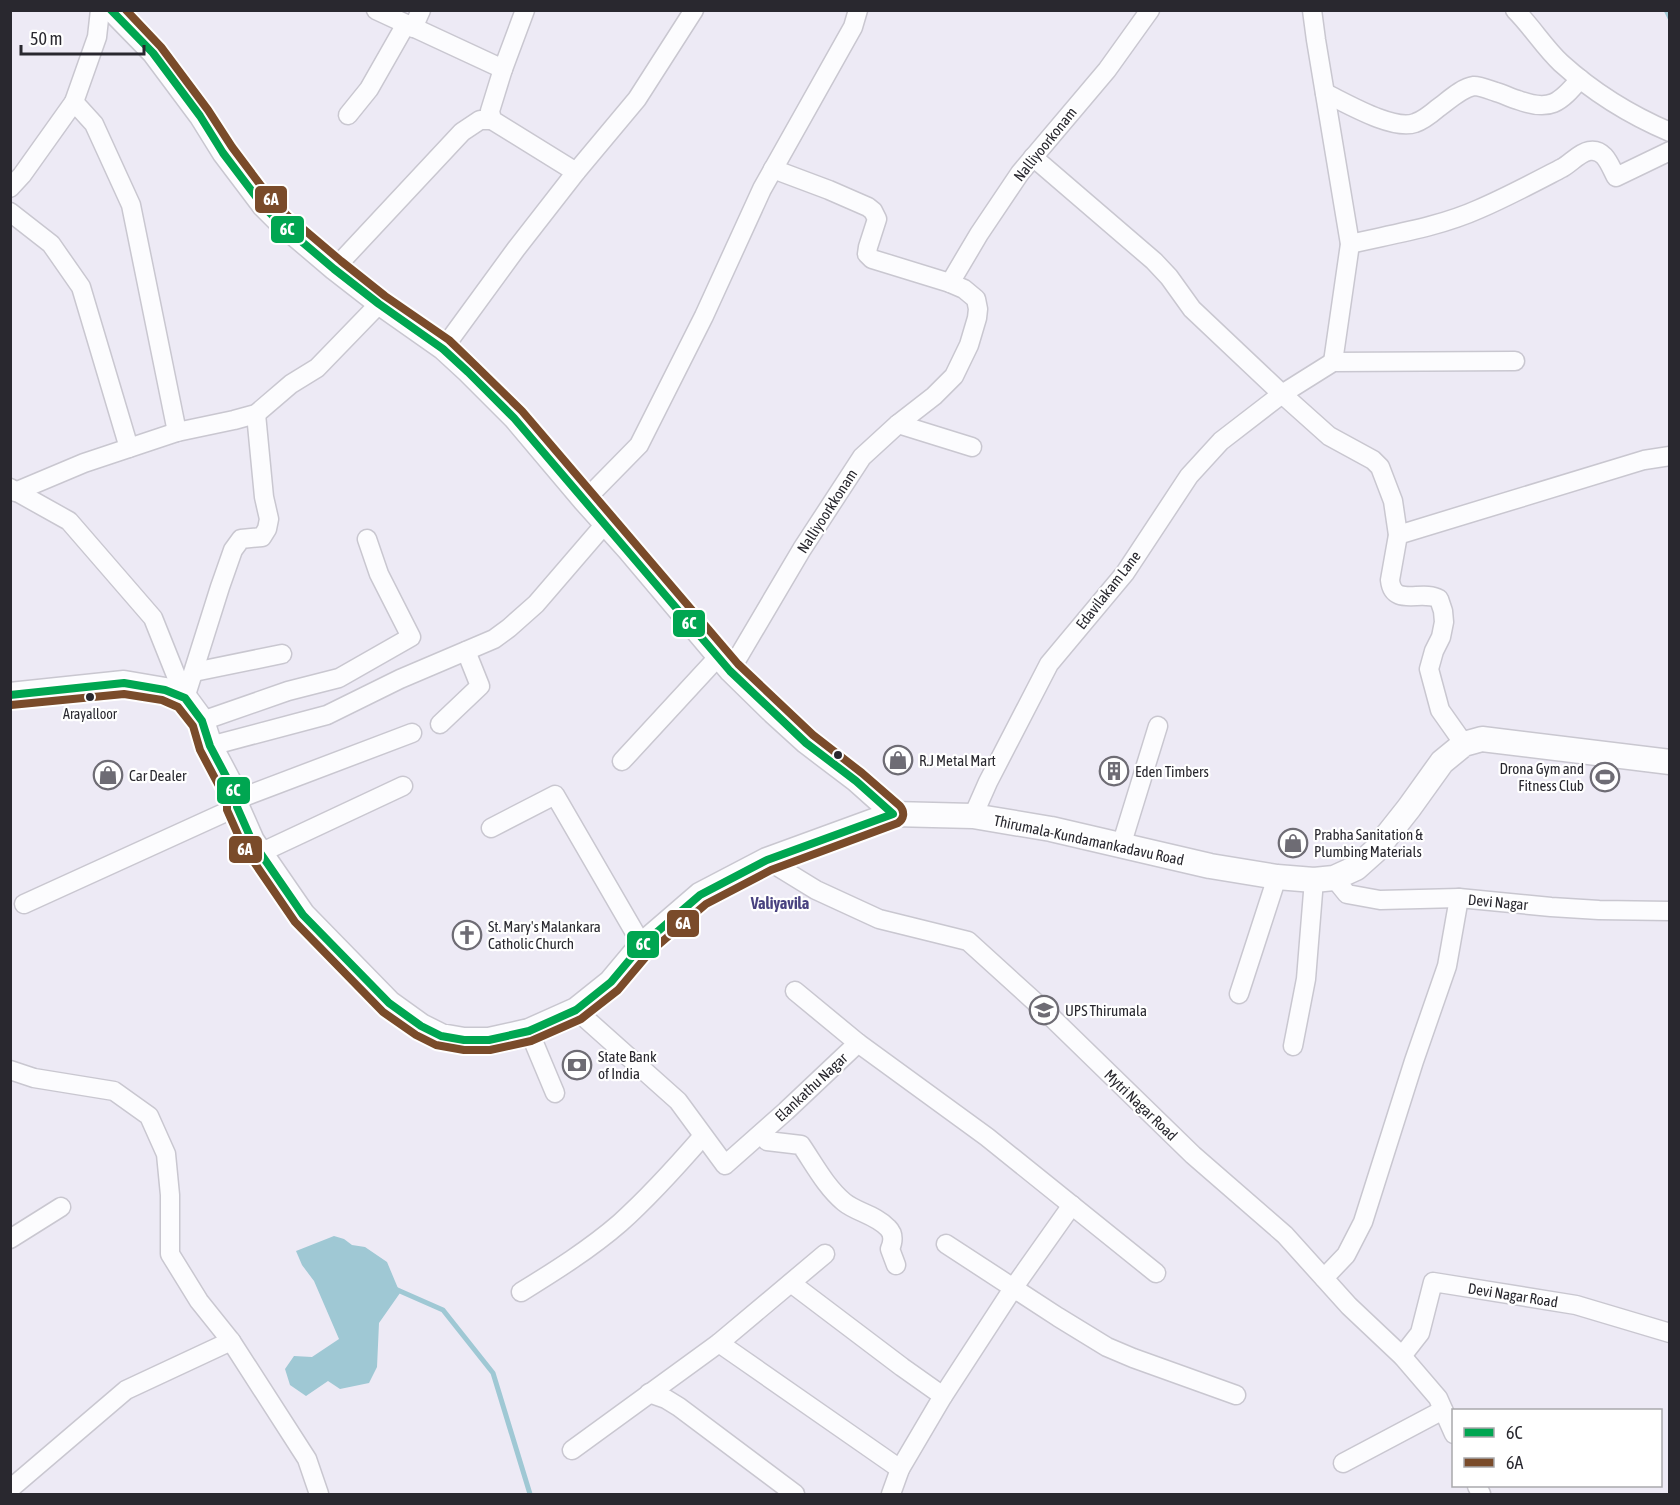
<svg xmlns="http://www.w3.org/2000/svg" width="1680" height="1505" font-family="'Asap Condensed',sans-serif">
<rect width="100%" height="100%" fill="#edeaf5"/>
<path fill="#9fc8d4" d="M 334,1236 L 344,1239 L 352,1245 L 365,1247 L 387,1262 L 400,1293 L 379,1323 L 377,1367 L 369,1383 L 340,1389 L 328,1381 L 306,1396 L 290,1385 L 285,1369 L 294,1356 L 312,1357 L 339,1339 L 314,1281 L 302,1265 L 296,1251 Z"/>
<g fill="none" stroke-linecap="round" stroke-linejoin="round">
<g stroke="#9fc8d4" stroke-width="5">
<path d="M 1666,10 L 1670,18"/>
<path d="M 393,1288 L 443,1310 L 493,1373 L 530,1494"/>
</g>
<g stroke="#c9c7d0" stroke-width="21">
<g id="minor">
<path d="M 376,10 L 503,69"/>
<path d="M 525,10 L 503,69 L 490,111 L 492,120 L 576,172"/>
<path d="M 1312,10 L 1316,40 L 1350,244 L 1333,362"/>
<path d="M 1515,10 C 1532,27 1544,47 1561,63 C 1593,92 1630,115 1670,132"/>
<path d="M 413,28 L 421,10"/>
<path d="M 1325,93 C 1346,103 1393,131 1415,123 C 1424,120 1431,114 1438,108 C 1448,101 1461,88 1474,86 C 1480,86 1490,90 1496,92 C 1504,94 1510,98 1518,100 C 1550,112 1560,103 1580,79"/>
<path d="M 74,102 L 94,124 L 131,205 L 177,432"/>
<path d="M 348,115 L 369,89 L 406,24"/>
<path d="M 1033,157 L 1154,261 L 1169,277 L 1192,309 L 1282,394 L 1329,436 L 1373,460 L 1380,467 L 1393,501 L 1398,535 L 1390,580 C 1393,608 1422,589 1439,599 L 1443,611 L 1444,622 L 1441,637 L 1434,651 L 1429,669 L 1440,710 L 1464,744"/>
<path d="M 10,188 L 22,175 L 74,102 L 97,37 L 100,10"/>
<path d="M 10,212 L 51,244 L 81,287 L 129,448"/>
<path d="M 1350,244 C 1393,234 1439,227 1479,209 C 1507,197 1535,182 1562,168 C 1571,163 1579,153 1589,151 C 1605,148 1610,166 1616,177 L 1670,151"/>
<path d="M 334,269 L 462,132 L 480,120 L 492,120"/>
<path d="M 950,283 L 979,234 L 1020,173 L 1107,70 L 1150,10"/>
<path d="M 443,349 L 516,249 L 576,172 L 637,99 L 694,10"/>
<path d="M 898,424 L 972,447"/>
<path d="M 10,488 L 69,521 L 153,618 L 185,698"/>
<path d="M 15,492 L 84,463 L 177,432 L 234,420 L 256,414 L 291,384 L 317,368 L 379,304"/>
<path d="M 584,501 L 639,445 L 704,316 L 762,189 L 853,27 L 858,10"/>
<path d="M 1398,535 L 1644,460 L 1670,456"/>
<path d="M 730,671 L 802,549 L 862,457 L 898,424 L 934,396 L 954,376 L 969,345 L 977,318 L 978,309 L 976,299 L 964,289 L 950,283 L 872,259 L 867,254 L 868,247 L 877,219 L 873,211 L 868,207 L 829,190 L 773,169"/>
<path d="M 194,672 L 282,654"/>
<path d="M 185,698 L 220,587 L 233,550 L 241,539 L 262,537 L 267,529 L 269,519 L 264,497 L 256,414"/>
<path d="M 202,721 L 288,691 L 339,678 L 411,637 L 379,574 L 367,539"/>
<path d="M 440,724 L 480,686 L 466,651"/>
<path d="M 210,746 L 327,715 L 400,679 L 494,639 L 509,628 L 536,604 L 604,525"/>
<path d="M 622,761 L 718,657"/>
<path d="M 238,799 L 412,733"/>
<path d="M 973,816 L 988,782 L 1049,664 L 1125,573 L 1189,476 L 1221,441 L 1282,394 L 1333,362 L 1515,361"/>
<path d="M 491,828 L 555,795 L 642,945"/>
<path d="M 1121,846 L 1158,726"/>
<path d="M 260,853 L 403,786"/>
<path d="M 767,860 L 816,890 L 879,919 L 968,941 L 1044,1010 L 1193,1155 L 1285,1235 L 1349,1306 L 1402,1356 L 1438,1398 L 1454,1434"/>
<path d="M 1334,878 L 1347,894 L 1380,900 L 1459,898 L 1551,907 L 1599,910 L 1670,911"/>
<path d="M 24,904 L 237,807"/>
<path d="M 795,991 L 858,1043"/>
<path d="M 1239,994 L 1277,877"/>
<path d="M 576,1010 L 678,1101 L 725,1165 L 786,1111 L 858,1043 L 987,1137 L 1156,1273"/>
<path d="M 529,1031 L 555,1093"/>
<path d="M 1293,1046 L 1306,979 L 1314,880"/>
<path d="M 10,1070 L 34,1078 L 114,1091 L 149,1116 L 166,1154 L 170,1195 L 170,1254 L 199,1301 L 231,1341 L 307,1459 L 319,1494"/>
<path d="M 762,1133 L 767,1141 L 801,1145 C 814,1164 826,1187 844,1202 C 856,1212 876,1215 888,1228 C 894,1234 893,1242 890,1249 L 896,1265"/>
<path d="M 10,1239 L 61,1207"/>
<path d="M 946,1244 L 1058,1317 L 1107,1347 L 1133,1358 L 1236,1395"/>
<path d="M 1324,1278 L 1346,1255 L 1363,1222 L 1414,1061 L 1447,966 L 1459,898"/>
<path d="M 791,1283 L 902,1367 L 943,1396"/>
<path d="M 521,1292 C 555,1271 590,1249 620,1223 C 650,1196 677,1166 703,1136"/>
<path d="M 719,1343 L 900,1469"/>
<path d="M 1402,1356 L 1420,1333 L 1433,1282 L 1576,1305 L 1670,1333"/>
<path d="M 649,1393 L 666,1399 L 679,1407 L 795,1494"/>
<path d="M 572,1450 L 719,1343 L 825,1254"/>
<path d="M 1343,1463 L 1443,1410"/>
<path d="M 1477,1486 L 1481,1494"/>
<path d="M 10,1489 L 126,1390 L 231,1341"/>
<path d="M 891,1494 L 900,1469 L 943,1396 L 1014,1287 L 1072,1205"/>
</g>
</g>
<g stroke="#c9c7d0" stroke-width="24">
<path id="tertiary" d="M 111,10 L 153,53 L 200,116 L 223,153 L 263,206 L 281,224 L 334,269 L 379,304 L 443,349 L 468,372 L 514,418 L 584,501 L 628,550 L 730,671 L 773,713 L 806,743 L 856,781 L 893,814"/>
</g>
<g stroke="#c9c7d0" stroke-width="27">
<path id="secondary" d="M 10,695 L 124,683 L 165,690 L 185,698 L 202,721 L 210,746 L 238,799 L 237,807 L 252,841 L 303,915 L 389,1003 L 421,1026 L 441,1036 L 464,1040 L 489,1040 L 529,1031 L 576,1010 L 611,982 L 642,945 L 700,895 L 767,860 L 893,814 L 973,816 L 1051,829 L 1210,866 L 1277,877 L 1314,880 L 1334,878 L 1356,868 L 1375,851 L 1409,808 L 1442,762 L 1464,744 L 1482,739 L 1670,762"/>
</g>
<use href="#minor" stroke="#fcfcfe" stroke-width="18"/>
<use href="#tertiary" stroke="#fcfcfe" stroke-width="21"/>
<use href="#secondary" stroke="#fcfcfe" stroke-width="24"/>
<g stroke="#fff" stroke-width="12">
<path id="bus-1" d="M 10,695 L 124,683 L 165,690 L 185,698 L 202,721 L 210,746 L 238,799 L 237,807 L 252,841 L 303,915 L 389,1003 L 421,1026 L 441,1036 L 464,1040 L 489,1040 L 529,1031 L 576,1010 L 611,982 L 642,945 L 700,895 L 767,860 L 893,814 L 856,781 L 806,743 L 730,671 L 514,418 L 468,372 L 443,349 L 379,304 L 334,269 L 281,224 L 263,206 L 223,153 L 200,116 L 153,53 L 111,10"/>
</g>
<g stroke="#fff" stroke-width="12">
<path id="bus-2" d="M 11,705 L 124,694 L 162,700 L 178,707 L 193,726 L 200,750 L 227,801 L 227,810 L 243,846 L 295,922 L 383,1012 L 416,1035 L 436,1045 L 464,1050 L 490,1050 L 531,1041 L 581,1019 L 618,990 L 650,952 L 706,904 L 771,870 L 898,823 C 904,819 905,812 900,806 L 862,773 L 813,735 L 738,664 L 522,411 L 475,365 L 449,340 L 385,296 L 341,261 L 288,216 L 271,199 L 232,147 L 208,110 L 161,47 L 126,10"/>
</g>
<use href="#bus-1" stroke="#00a651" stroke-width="8"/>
<use href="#bus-2" stroke="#7a4b2a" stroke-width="8"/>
</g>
<defs>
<g id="shop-ring" transform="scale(1.5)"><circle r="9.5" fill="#fff" stroke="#6e6c74" stroke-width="1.5"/><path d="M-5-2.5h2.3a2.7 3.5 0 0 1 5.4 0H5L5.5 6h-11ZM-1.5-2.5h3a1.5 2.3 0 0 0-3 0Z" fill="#6e6c74"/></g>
<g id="building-ring" transform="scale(1.5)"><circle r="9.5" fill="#fff" stroke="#6e6c74" stroke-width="1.5"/><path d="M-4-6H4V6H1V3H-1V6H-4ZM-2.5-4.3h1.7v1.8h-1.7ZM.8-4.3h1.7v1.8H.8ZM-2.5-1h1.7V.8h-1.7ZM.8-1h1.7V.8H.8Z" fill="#6e6c74"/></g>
<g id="stadium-ring" transform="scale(1.5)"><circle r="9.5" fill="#fff" stroke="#6e6c74" stroke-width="1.5"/><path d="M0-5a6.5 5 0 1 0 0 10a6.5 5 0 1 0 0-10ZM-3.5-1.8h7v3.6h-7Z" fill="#6e6c74"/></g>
<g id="church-ring" transform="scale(1.5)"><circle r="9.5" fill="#fff" stroke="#6e6c74" stroke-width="1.5"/><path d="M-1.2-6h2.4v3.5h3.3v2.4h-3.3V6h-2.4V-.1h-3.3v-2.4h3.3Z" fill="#6e6c74"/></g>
<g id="school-ring" transform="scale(1.5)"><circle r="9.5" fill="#fff" stroke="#6e6c74" stroke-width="1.5"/><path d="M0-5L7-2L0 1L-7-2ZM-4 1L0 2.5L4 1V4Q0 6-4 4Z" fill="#6e6c74"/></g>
<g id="bank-ring" transform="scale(1.5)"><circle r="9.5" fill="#fff" stroke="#6e6c74" stroke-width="1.5"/><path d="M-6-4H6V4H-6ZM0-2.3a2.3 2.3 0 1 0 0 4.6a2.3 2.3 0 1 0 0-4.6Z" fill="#6e6c74"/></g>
</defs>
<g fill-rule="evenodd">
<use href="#shop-ring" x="898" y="760"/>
<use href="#building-ring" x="1114" y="771"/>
<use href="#shop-ring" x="108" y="775"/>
<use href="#stadium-ring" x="1605" y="777"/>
<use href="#shop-ring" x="1293" y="843"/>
<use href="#church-ring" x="467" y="935"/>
<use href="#school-ring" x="1044" y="1010"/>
<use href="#bank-ring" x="577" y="1065"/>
</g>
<g fill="#29282f" stroke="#fff" stroke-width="2">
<circle cx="90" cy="697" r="5"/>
<circle cx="838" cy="755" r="5"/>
</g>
<g text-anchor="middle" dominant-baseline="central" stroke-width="4.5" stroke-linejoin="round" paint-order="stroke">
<g font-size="14" fill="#29282f" stroke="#fff">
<text x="90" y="714">Arayalloor</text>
</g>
<g font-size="15" fill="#29282f" stroke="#fff">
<text transform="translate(1045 144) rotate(-51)">Nalliyoorkonam</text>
<text transform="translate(827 511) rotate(-57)">Nalliyoorkkonam</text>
<text transform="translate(1108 590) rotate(-52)">Edavilakam Lane</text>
<text transform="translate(1089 840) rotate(12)">Thirumala-Kundamankadavu Road</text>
<text transform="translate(1498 902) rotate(5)">Devi Nagar</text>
<text transform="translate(811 1087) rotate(-43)">Elankathu Nagar</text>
<text transform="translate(1141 1105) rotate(44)">Mytri Nagar Road</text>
<text transform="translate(1513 1295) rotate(9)">Devi Nagar Road</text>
</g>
<g font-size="15" fill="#29282f" stroke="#fff" text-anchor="start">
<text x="919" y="760">R.J Metal Mart</text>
<text x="1584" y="768" text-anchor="end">Drona Gym and<tspan x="1584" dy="17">Fitness Club</tspan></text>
<text x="1135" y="771">Eden Timbers</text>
<text x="129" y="775">Car Dealer</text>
<text x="1314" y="834">Prabha Sanitation &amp;<tspan x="1314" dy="17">Plumbing Materials</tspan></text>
<text x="488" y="926">St. Mary's Malankara<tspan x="488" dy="17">Catholic Church</tspan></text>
<text x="1065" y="1010">UPS Thirumala</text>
<text x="598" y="1056">State Bank<tspan x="598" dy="17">of India</tspan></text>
</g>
<g font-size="16" font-weight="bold" fill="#494280" stroke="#fff">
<text x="780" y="903">Valiyavila</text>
</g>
</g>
<g stroke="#fff" stroke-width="2">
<rect x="254" y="185" width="34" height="29" rx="6" fill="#7a4b2a"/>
<rect x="270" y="215" width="35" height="29" rx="6" fill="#00a651"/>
<rect x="672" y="609" width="34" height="29" rx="6" fill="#00a651"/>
<rect x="216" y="776" width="35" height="29" rx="6" fill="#00a651"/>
<rect x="228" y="835" width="35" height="29" rx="6" fill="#7a4b2a"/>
<rect x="666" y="909" width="34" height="29" rx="6" fill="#7a4b2a"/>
<rect x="626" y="930" width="34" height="29" rx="6" fill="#00a651"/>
</g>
<g font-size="16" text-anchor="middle" font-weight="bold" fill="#fff">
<text x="271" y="205">6A</text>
<text x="287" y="235">6C</text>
<text x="689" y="629">6C</text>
<text x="233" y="796">6C</text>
<text x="245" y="855">6A</text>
<text x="683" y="929">6A</text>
<text x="643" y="950">6C</text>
</g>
<rect width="1680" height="1505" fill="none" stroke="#29282f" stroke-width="24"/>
<rect x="1452" y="1409" width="210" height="78" fill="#ffffff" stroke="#a9a9ac" stroke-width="1.5"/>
<rect x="1464" y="1428" width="30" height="9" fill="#00a651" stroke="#a9a9ac" stroke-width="1.5"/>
<text x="1506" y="1439" font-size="18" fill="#29282f">6C</text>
<rect x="1464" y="1458" width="30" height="9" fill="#7a4b2a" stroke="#a9a9ac" stroke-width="1.5"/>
<text x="1506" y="1469" font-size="18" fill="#29282f">6A</text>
<path d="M21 45v9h123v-9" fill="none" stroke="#29282f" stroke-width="3"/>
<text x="30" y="45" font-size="18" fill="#29282f" stroke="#ffffff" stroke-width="4.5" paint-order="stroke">50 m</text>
</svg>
